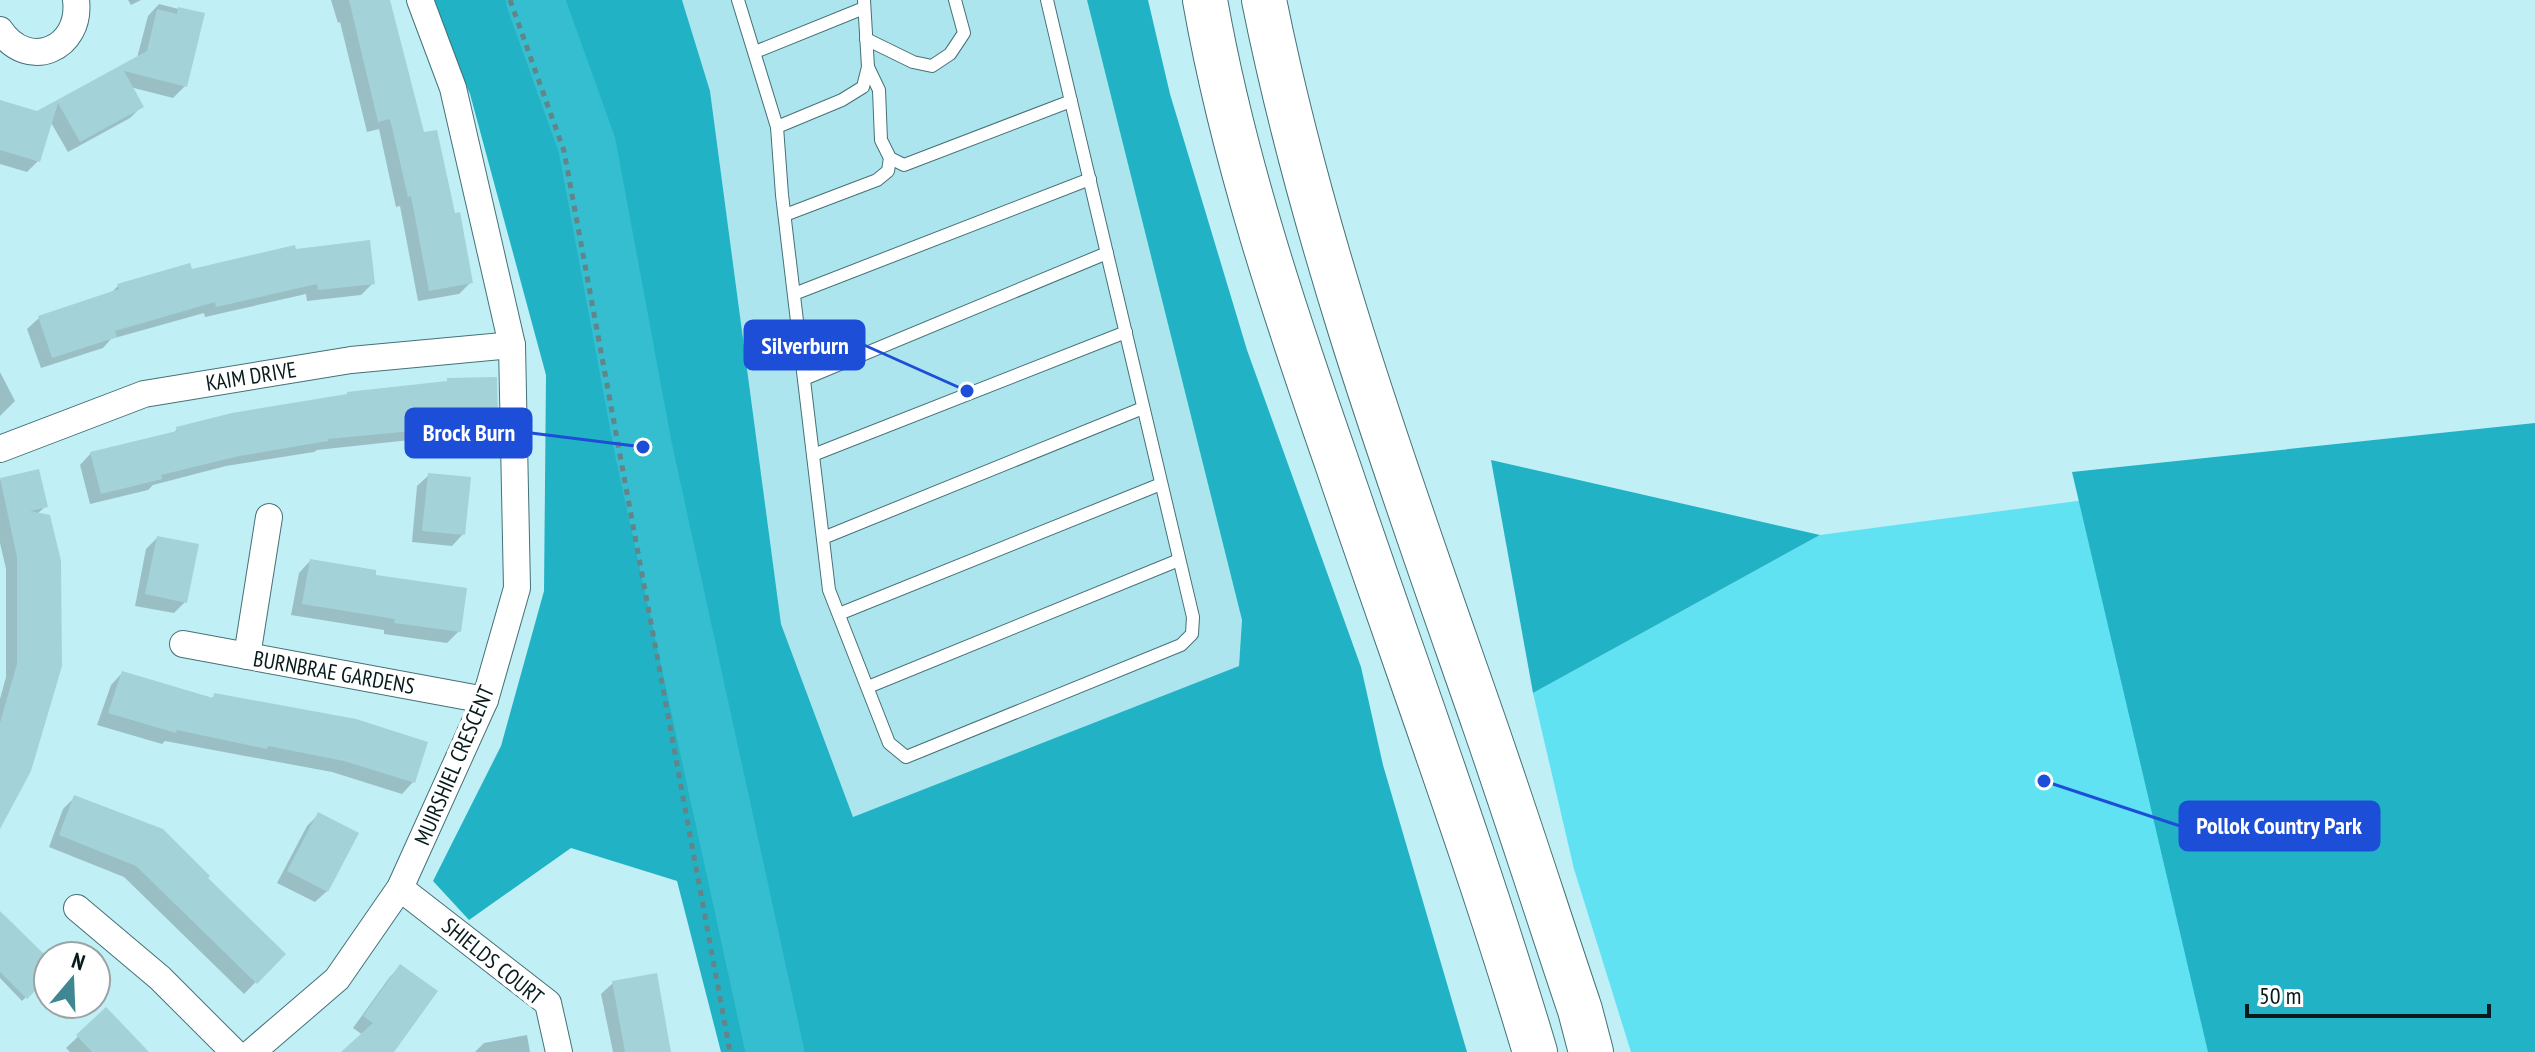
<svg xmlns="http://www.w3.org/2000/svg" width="2535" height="1052" font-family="'PT Sans Narrow',sans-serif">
<rect width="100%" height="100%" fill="#c0eff6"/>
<path fill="#ace5ee" d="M 682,0 L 1087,0 L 1242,620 L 1239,666 L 853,817 L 781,624 L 710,91 Z"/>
<path fill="#61e2f3" d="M 2395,459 L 2535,1052 L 1631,1052 L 1574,869 L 1533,693 L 1820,535 Z"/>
<g fill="#21b3c5">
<path d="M 428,0 L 682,0 L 710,91 L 781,624 L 853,817 L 1239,666 L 1242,620 L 1087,0 L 1148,0 L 1170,94 L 1247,350 L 1361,667 L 1383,765 L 1467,1052 L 721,1052 L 677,881 L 571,848 L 469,920 L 433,881 L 501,746 L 544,591 L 546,375 L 470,94 Z"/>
<path d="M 2535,423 L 2535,1052 L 2208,1052 L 2072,472 Z"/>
<path d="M 1491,460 L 1820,535 L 1533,693 Z"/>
</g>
<g fill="#0003">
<path d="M 128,0 L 141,0 L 131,5 Z"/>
<path d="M 331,0 L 387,0 L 422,135 L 470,283 L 459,294 L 418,301 L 400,206 L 396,207 L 379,129 L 367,132 L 340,22 L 338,23 Z"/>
<path d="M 159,4 L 202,15 L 185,86 L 173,98 L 130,87 L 141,107 L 130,118 L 68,152 L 50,121 L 38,161 L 27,172 L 0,164 L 0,102 L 37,113 L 137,58 L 148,16 Z"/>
<path d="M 294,251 L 373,283 L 361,295 L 307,301 L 306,294 L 205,317 L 204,313 L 111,339 L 103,348 L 41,368 L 27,329 L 39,318 L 110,294 L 118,286 Z"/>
<path d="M 0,372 L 15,401 L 0,416 Z"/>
<path d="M 448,380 L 496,419 L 484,431 L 418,432 L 410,440 L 317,450 L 314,452 L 226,466 L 153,485 L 148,490 L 90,504 L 80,465 L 91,453 L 173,434 L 177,429 L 444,384 Z"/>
<path d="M 38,471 L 46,506 L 37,514 L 0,825 L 0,699 L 6,677 L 6,569 L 0,543 L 0,480 Z"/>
<path d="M 429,475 L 463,534 L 452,546 L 412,542 L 417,486 Z"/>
<path d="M 157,538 L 185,602 L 174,613 L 135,606 L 146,549 Z"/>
<path d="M 310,561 L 373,577 L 459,631 L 447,643 L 384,634 L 384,630 L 291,615 L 299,573 Z"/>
<path d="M 122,673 L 211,699 L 215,695 L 413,782 L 402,794 L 332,772 L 165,741 L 162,744 L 97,725 L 111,685 Z"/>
<path d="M 75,797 L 205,878 L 283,954 L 244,994 L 124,877 L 49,847 L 63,809 Z"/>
<path d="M 319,814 L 327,891 L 315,902 L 277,883 L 307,826 Z"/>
<path d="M 0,927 L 48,961 L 48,975 L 22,1001 L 0,978 Z"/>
<path d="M 400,966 L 392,1052 L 344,1052 L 363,1035 L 353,1028 L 389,978 Z"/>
<path d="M 613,983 L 669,1052 L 613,1052 L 601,994 Z"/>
<path d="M 106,1010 L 146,1052 L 70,1052 L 66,1048 Z"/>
<path d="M 527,1035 L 530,1052 L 475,1052 L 484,1043 Z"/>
</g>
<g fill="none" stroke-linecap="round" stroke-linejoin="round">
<path stroke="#34bed0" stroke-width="58" d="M 535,0 L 587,145 L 643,447 L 775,1052"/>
</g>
<g fill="#a4d2d9">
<path d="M 349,0 L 390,0 L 424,132 L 437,130 L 455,213 L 460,212 L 473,283 L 429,291 L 411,196 L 408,197 L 390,119 L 378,122 Z"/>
<path d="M 178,7 L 205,13 L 187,87 L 124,71 L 144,107 L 80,142 L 58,103 L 40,162 L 0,150 L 0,100 L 37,111 L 147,51 L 157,9 L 177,14 Z"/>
<path d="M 370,240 L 375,284 L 318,290 L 317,284 L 216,307 L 215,302 L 115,331 L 117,337 L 52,358 L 38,316 L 119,289 L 117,284 L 190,263 L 192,269 L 295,245 L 296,249 Z"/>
<path d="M 497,377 L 498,420 L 423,422 L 423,430 L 328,439 L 328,441 L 239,456 L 161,475 L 162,479 L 101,494 L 90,452 L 177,431 L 176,427 L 232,413 L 347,394 L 347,392 L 447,381 L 447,378 Z"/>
<path d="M 39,469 L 48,507 L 30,511 L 50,515 L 61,561 L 62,666 L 31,771 L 0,829 L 0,723 L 17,664 L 17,557 L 0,478 Z"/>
<path d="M 428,473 L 471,477 L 465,535 L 422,531 Z"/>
<path d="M 157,536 L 199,544 L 187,603 L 145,594 Z"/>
<path d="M 310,559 L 376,570 L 376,575 L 467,588 L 461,632 L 394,623 L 395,619 L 302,604 Z"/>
<path d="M 122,671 L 213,698 L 214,693 L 356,719 L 428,742 L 415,783 L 344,761 L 268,746 L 267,749 L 177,730 L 176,733 L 108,713 Z"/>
<path d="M 74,795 L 163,829 L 210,876 L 208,878 L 286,954 L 257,984 L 136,866 L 59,835 Z"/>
<path d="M 318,812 L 359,833 L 328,892 L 287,871 Z"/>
<path d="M 0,911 L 48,958 L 48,978 L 27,999 L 0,972 Z"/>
<path d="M 400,964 L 438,991 L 394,1052 L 341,1052 L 373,1023 L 363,1016 Z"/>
<path d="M 657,973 L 671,1052 L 625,1052 L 612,981 Z"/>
<path d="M 106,1007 L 149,1052 L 92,1052 L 76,1035 Z"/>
</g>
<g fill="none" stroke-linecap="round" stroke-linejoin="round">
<g stroke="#457177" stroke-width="14">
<g id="lane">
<path d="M 738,0 L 777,127 L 782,195 L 829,590 L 889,743 L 906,757 L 1181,645 L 1192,634 L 1193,617 L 1047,0"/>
<path d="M 866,39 L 913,62 L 932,66 L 950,54 L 964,33 L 955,0"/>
<path d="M 755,52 L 864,8"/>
<path d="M 868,67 L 879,90 L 881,140 L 890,158 L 904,165 L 1071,101"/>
<path d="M 777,127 L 842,100 L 863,87 L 868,67 L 864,0"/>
<path d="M 785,215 L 877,180 L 888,171 L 890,158"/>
<path d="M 794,294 L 1090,179"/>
<path d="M 804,379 L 1107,253"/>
<path d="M 813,455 L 1126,332"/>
<path d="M 823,538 L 1143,408"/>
<path d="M 839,614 L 1161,484"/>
<path d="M 868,687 L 1179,560"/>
</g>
</g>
<g stroke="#457177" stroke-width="28">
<g id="street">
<path d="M 0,30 C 28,72 82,49 76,0"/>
<path d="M 0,449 L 144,394 L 351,360 L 512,345"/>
<path d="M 183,644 L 485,700"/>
<path d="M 247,656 L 269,517"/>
<path d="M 400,888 L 548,1003 L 559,1052"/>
<path d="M 77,908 L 160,978 L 234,1052"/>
<path d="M 252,1052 L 337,979 L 400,888 L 485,700 L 517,588 L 512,345 L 453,88 L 420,0"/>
</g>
</g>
<g stroke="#457177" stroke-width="46">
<g id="highway">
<path d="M 1205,0 C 1233,159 1285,314 1338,466 C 1404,661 1476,854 1535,1052"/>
<path d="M 1264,0 C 1314,248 1401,485 1484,723 C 1517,818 1548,915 1580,1010 L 1591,1052"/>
</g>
</g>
<path stroke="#638488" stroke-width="5" stroke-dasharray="6 6" stroke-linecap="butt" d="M 510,0 L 564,151 L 730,1052"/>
<use href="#lane" stroke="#fff" stroke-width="12"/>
<use href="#street" stroke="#fff" stroke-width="26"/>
<use href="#highway" stroke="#fff" stroke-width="44"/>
</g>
<g text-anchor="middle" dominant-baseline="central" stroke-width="8" stroke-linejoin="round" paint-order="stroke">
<g font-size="22" fill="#071a1c" stroke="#fff">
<text transform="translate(251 376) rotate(-9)">KAIM DRIVE</text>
<text transform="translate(334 672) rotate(10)">BURNBRAE GARDENS</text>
<text transform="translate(454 765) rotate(-67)">MUIRSHIEL CRESCENT</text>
<text transform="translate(493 961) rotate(39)">SHIELDS COURT</text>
</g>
</g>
<path fill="none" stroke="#1d4ed8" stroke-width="3" d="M967 391L864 345M643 447L531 433M2044 781L2180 826"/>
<g fill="#1d4ed8" stroke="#fff" stroke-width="3">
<circle cx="967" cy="391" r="8"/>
<circle cx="643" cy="447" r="8"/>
<circle cx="2044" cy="781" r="8"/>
</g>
<g fill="#1d4ed8" stroke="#1d4ed8" stroke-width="3">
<rect x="745" y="321" width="119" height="48" rx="8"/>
<rect x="406" y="409" width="125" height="48" rx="8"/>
<rect x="2180" y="802" width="199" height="48" rx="8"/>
</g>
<g font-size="24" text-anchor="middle" font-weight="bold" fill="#fff">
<text x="805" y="354">Silverburn</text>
<text x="469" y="441">Brock Burn</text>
<text x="2279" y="834">Pollok Country Park</text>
</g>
<g transform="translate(72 980) rotate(19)"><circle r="38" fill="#ffffff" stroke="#9ca3a4" stroke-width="2"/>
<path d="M0-6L14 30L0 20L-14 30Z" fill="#418791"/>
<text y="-12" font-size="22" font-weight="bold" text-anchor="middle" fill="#071a1c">N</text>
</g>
<path d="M2247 1004v12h242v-12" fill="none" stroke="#071a1c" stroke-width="4"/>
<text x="2259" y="1004" font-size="24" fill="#071a1c" stroke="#ffffff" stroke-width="6" paint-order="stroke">50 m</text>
</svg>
